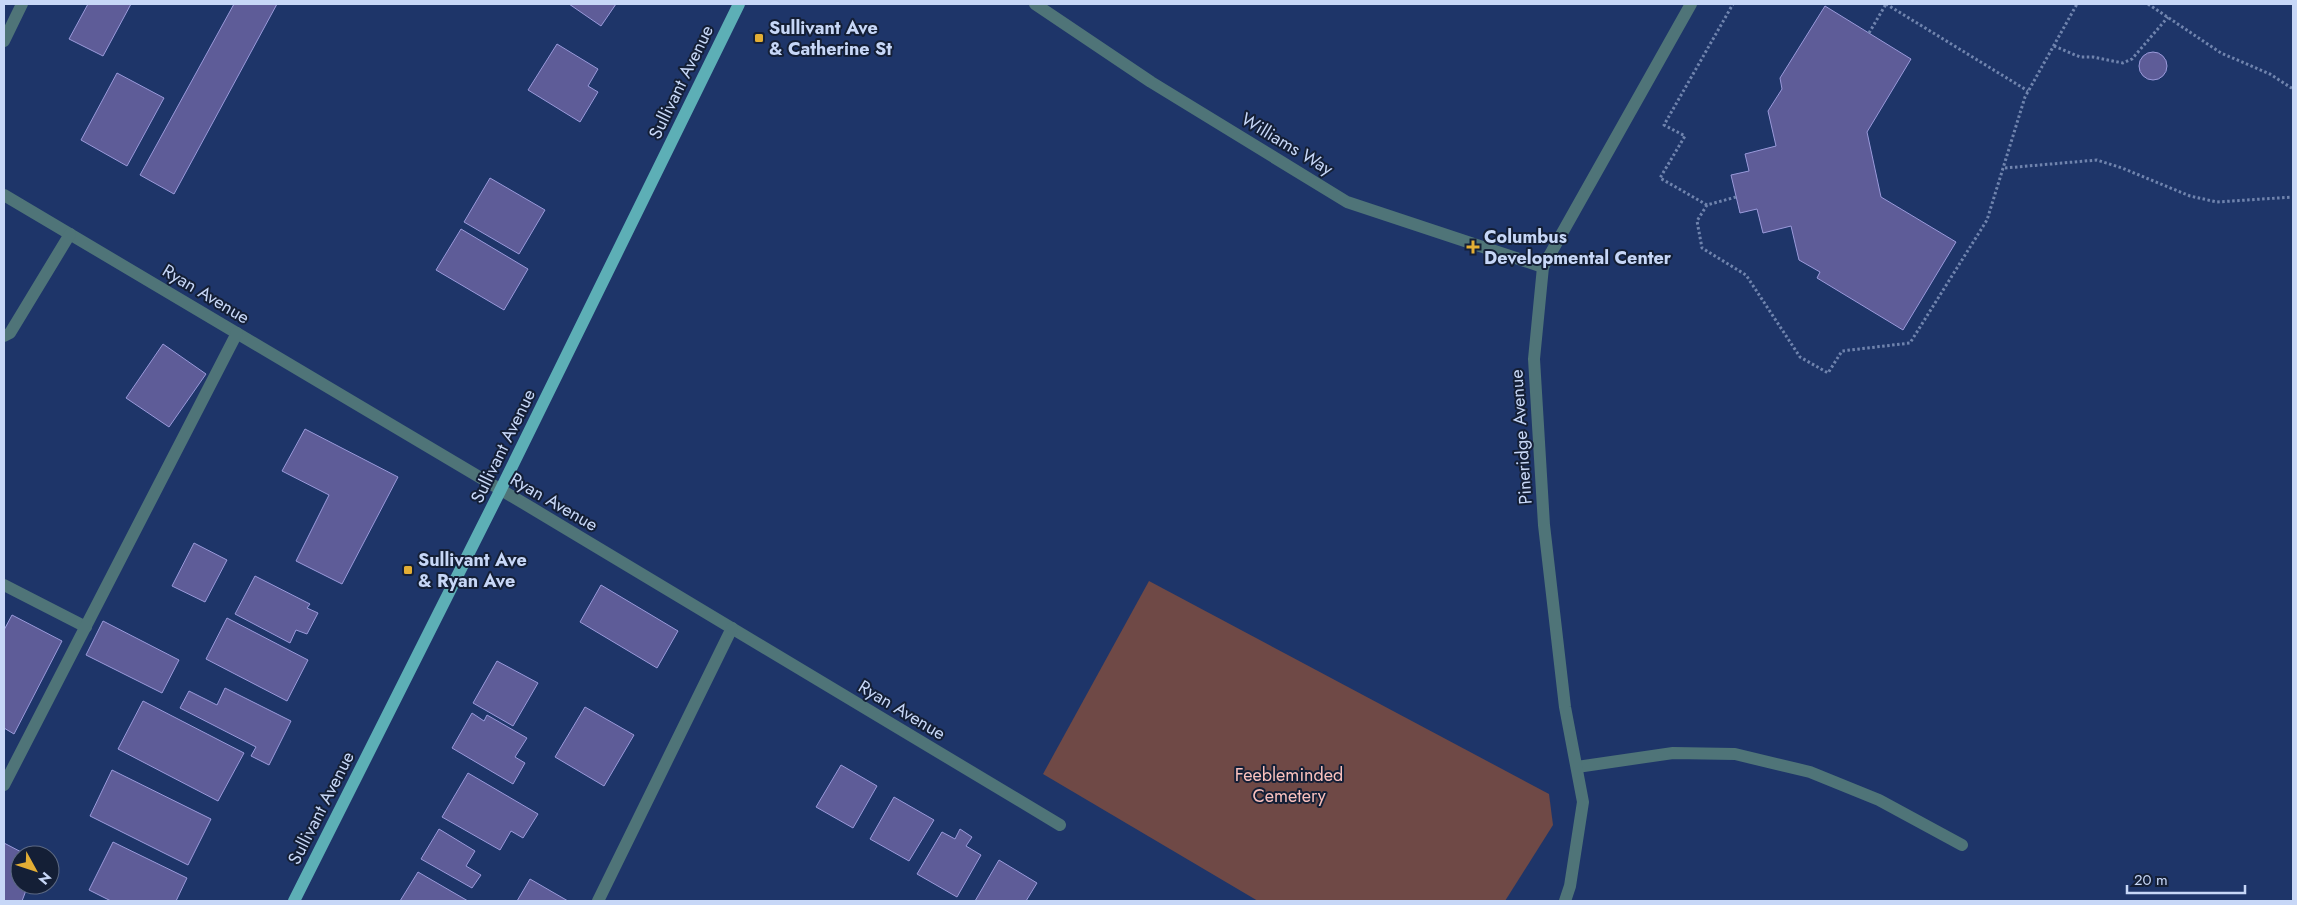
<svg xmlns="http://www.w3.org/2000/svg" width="2297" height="905" font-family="Jost,sans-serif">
<rect width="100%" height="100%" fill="#1e3569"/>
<path fill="#6f4946" d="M 1149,581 L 1549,794 L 1553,825 L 1505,901 L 1258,901 L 1043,774 Z"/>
<g fill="#5e5c98" stroke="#9a9adb">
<path d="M 88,4 L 131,4 L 103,56 L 69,39 Z"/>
<path d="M 234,4 L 277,4 L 174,194 L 140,175 Z"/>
<path d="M 569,4 L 616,4 L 601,26 Z"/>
<path d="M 1825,6 L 1911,59 L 1867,132 L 1881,197 L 1956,242 L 1903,330 L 1817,278 L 1820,272 L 1799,260 L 1791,226 L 1763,233 L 1757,209 L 1740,213 L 1731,175 L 1749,171 L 1745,154 L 1776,146 L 1768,111 L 1782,89 L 1780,78 Z"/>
<path d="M 557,44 L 598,69 L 588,86 L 598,92 L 580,122 L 528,90 Z"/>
<circle cx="2153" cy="66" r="14"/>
<path d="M 117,73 L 164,98 L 127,166 L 81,140 Z"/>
<path d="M 490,178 L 545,210 L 519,254 L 464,222 Z"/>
<path d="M 461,229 L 528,269 L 504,310 L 436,270 Z"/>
<path d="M 163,344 L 206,374 L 169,427 L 126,398 Z"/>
<path d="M 305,429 L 398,477 L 342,584 L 296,561 L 329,495 L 282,471 Z"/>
<path d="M 194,543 L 227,560 L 205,602 L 172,586 Z"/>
<path d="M 255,576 L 310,604 L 307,608 L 318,613 L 307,634 L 296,630 L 290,643 L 235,614 Z"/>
<path d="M 601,585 L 678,631 L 657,668 L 580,622 Z"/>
<path d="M 12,615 L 62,641 L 14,734 L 4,728 L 4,630 Z"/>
<path d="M 227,618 L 308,660 L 287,701 L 206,659 Z"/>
<path d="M 103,621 L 179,660 L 162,693 L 86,655 Z"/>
<path d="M 497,661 L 538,683 L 513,726 L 473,703 Z"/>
<path d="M 225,688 L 291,721 L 269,765 L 251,756 L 256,747 L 180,708 L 189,691 L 217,705 Z"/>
<path d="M 143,701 L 244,753 L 218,801 L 118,749 Z"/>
<path d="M 585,707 L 634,735 L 604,786 L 555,757 Z"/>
<path d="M 472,713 L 484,721 L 487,715 L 527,738 L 515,757 L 525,763 L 513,784 L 452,748 Z"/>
<path d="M 841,765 L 877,786 L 853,828 L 816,807 Z"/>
<path d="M 112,770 L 211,819 L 188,865 L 90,816 Z"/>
<path d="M 468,773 L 538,814 L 523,838 L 511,831 L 500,850 L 442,817 Z"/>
<path d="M 894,797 L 934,820 L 909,861 L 870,839 Z"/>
<path d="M 439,829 L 475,851 L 466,866 L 481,875 L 472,888 L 421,859 Z"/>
<path d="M 960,829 L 972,837 L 966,846 L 981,855 L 957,897 L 917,874 L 942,832 L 955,839 Z"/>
<path d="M 113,842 L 187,878 L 176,901 L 111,901 L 89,890 Z"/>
<path d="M 4,843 L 27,855 L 20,855 L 20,885 L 28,885 L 22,901 L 4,901 Z"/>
<path d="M 999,860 L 1037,883 L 1026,901 L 975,901 Z"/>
<path d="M 418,872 L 468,901 L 400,901 Z"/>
<path d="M 530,879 L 568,901 L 517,901 Z"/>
</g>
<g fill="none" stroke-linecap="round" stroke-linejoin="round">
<g stroke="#7084ae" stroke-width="3" stroke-dasharray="2.5 2.5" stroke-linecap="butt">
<path d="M 1886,4 L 2028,91"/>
<path d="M 2148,4 L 2221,53 L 2270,74 L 2293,89"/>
<path d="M 1869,33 L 1886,4"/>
<path d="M 2054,46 L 2080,57 L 2093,57 L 2123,63 L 2132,59 L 2168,17"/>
<path d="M 2005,168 L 2097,160 L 2122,168 L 2190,196 L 2217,202 L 2293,197"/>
<path d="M 1736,197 L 1707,205 L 1697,221 L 1702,248 L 1746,275 L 1800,357 L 1828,373 L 1842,351 L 1910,343 L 1987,220 L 2025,97 L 2077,4"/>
<path d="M 1707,205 L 1660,178 L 1685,136 L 1664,125 L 1733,4"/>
</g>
<g stroke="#4f7478" stroke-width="12">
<path d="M 1035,4 L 1151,82 L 1347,202 L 1543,267"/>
<path d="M 4,41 L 22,4"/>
<path d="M 4,195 L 535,510 L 1060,825"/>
<path d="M 4,336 L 10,333 L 70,234"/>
<path d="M 4,585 L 86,627"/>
<path d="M 1577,767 L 1673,753 L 1735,754 L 1810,772 L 1879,800 L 1962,845"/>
<path d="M 4,785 L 237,333"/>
<path d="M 598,901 L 732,628"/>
<path d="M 1565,901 L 1570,886 L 1583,802 L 1565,707 L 1544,525 L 1534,359 L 1543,267 L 1691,4"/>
</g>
<path stroke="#5dafb6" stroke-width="12" d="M 294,901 L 500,491 L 739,4"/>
</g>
<g fill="#e3ae35" stroke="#141f36" stroke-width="2">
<rect x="754" y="33" width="10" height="10" rx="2.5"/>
<path d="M1470.5 239.5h5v5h5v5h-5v5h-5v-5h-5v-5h5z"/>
<rect x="403" y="565" width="10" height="10" rx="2.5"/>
</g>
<g text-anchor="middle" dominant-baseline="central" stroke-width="4" stroke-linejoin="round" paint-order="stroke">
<g font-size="18" font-weight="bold" fill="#c7d7f7" stroke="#141f36" text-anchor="start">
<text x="769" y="28">Sullivant Ave<tspan x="769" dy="21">&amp; Catherine St</tspan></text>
<text x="1484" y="237">Columbus<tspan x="1484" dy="21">Developmental Center</tspan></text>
<text x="418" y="560">Sullivant Ave<tspan x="418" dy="21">&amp; Ryan Ave</tspan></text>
</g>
<g font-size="18" fill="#c7d7f7" stroke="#141f36">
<text transform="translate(681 82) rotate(-64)">Sullivant Avenue</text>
<text transform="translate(1287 144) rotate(31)">Williams Way</text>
<text transform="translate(206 294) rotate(31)">Ryan Avenue</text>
<text transform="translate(1521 437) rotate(-94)">Pineridge Avenue</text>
<text transform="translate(503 446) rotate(-64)">Sullivant Avenue</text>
<text transform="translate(554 502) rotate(30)">Ryan Avenue</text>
<text transform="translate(902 710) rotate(31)">Ryan Avenue</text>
<text transform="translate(321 808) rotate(-63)">Sullivant Avenue</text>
</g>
<g font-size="18" fill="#fac1bd" stroke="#141f36">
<text x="1289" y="775">Feebleminded<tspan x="1289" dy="21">Cemetery</tspan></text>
</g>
</g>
<rect width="2297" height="905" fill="none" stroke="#c7d7f7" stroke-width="10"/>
<g transform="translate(35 870) rotate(130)"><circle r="24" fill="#141f36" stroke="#5c6983"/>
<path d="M0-4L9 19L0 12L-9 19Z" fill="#e3ae35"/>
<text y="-8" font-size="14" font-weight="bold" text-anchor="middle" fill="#c7d7f7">N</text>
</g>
<path d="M2127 885v8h118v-8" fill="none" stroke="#c7d7f7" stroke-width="2.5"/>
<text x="2134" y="885" font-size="15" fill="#c7d7f7" stroke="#141f36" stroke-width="4" paint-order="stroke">20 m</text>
</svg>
